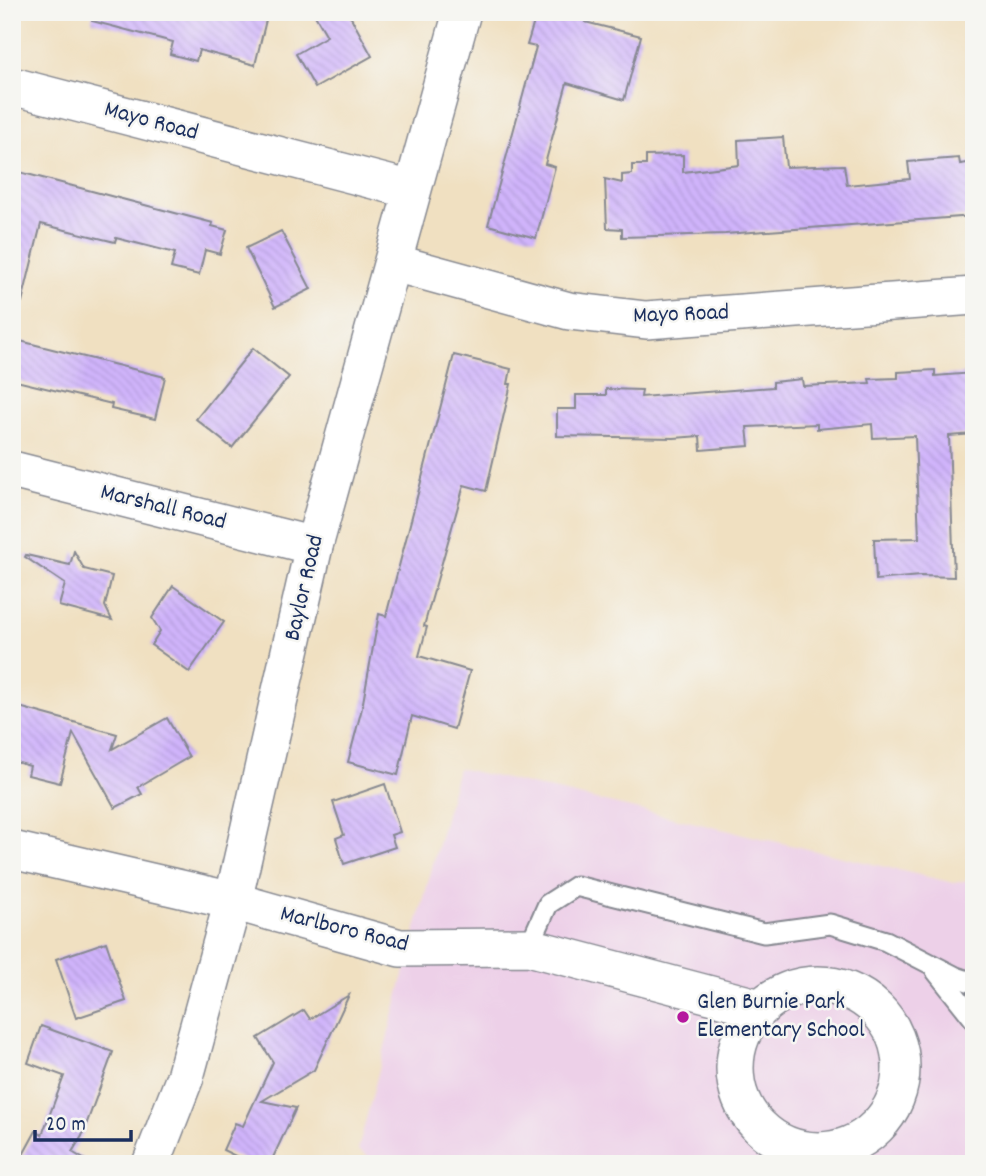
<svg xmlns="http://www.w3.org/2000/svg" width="986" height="1176" font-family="Dekko,sans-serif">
<defs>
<pattern id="building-back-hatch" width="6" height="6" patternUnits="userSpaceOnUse" patternTransform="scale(1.75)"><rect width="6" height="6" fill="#d0b4fb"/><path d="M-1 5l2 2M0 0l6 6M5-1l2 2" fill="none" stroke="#b29bda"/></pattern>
</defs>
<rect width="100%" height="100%" fill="#f6f6f2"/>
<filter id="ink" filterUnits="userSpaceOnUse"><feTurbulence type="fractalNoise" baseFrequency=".0143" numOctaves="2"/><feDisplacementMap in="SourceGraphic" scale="14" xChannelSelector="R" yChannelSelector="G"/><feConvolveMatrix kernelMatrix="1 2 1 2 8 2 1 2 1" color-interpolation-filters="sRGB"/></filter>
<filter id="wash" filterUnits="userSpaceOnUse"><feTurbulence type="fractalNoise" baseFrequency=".00686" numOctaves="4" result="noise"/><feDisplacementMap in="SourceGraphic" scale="28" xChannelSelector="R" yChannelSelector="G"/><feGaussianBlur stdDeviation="1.57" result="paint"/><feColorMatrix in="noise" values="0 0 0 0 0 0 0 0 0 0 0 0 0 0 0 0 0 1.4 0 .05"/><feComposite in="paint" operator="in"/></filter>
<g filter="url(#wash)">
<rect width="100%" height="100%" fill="#f0e0c1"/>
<path fill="#edd0e8" d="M 458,768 L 954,883 L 974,879 L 974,1164 L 380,1164 L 358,1150 Z"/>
<g id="blocks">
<g fill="url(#building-back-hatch)">
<path d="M 93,12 L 234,12 L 266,20 L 255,65 L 199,50 L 196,61 L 170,54 L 173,42 L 92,21 Z"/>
<path d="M 313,12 L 348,12 L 372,56 L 315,88 L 296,54 L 327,36 Z"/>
<path d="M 537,12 L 588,12 L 585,22 L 641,36 L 624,100 L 567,83 L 545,164 L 555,167 L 536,238 L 488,225 L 536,47 L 527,45 Z"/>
<path d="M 783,137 L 786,167 L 844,165 L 847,185 L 910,179 L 908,162 L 959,158 L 960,164 L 974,162 L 974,216 L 725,234 L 622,237 L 622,229 L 607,228 L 605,179 L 622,183 L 622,175 L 632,174 L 632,165 L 646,165 L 646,156 L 683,155 L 683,172 L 739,165 L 738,140 Z"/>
<path d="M 12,170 L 213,223 L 212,226 L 227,230 L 220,254 L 205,250 L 199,275 L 171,268 L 175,253 L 116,238 L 115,242 L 41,224 L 22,302 L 12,301 Z"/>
<path d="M 281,231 L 311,289 L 275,307 L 246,248 Z"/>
<path d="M 12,339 L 165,377 L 155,419 L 111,409 L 112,404 L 12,380 Z"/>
<path d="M 253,348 L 289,377 L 232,448 L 196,419 Z"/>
<path d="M 454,355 L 511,369 L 508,384 L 511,384 L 486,491 L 464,485 L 424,626 L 427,627 L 419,656 L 470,671 L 454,729 L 412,716 L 398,775 L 348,762 L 362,708 L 379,614 L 386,616 Z"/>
<path d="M 935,370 L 935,376 L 974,373 L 974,434 L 949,436 L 954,577 L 920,576 L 876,580 L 874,539 L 919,538 L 915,436 L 873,438 L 872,424 L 817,429 L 817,424 L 747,427 L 749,446 L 701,450 L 700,436 L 674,438 L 557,436 L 557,409 L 576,409 L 576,395 L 606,395 L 606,389 L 642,390 L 641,397 L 773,387 L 773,382 L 802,379 L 803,386 L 870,383 L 869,379 L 898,378 L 898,372 Z"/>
<path d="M 74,551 L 84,569 L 112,576 L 105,606 L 112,620 L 59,606 L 65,584 L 25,557 L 26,555 L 70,565 Z"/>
<path d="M 173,586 L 224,622 L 189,672 L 151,645 L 160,631 L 152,618 Z"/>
<path d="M 12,705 L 117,734 L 112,749 L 167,718 L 189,757 L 138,787 L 142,794 L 115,808 L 73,733 L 60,783 L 28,775 L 30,766 L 12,761 Z"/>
<path d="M 385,784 L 400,832 L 391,835 L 395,847 L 344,864 L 336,838 L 344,835 L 333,802 Z"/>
<path d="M 106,942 L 126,1001 L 76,1018 L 56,959 Z"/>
<path d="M 349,995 L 314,1070 L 262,1101 L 296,1108 L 270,1164 L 252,1164 L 223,1150 L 235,1123 L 243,1126 L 273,1062 L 258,1038 L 304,1010 L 310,1019 Z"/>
<path d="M 41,1026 L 113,1052 L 82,1136 L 72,1152 L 92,1164 L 18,1164 L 36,1131 L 42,1135 L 64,1076 L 28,1063 Z"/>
</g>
</g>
</g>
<g filter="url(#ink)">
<use href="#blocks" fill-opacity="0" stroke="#868890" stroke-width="2"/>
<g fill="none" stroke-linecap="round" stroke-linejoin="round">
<g stroke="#868890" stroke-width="23">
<g id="lane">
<path d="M 529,947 L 548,904 L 576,886 L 764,933 L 830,924 L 886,941 L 956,977 L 974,983"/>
<path d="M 936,971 L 974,1019"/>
</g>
</g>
<g stroke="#868890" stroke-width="40">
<g id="street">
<path d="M 12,86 L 412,190"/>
<path d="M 394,263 L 569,311 L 646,320 L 974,296"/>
<path d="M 12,470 L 314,546"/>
<path d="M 12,850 L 233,901 L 400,948 L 529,947 L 760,1008"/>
<circle cx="818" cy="1068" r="83"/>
<path d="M 151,1164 L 185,1077 L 233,901 L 314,546 L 462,12"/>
</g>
</g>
<use href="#lane" stroke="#fff" stroke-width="19"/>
<use href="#street" stroke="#fff" stroke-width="37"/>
</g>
</g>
<circle fill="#b5179e" stroke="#f6f6f2" stroke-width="2.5" cx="683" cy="1017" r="7"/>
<g text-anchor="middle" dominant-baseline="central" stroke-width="5" stroke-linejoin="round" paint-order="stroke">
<g font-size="24" fill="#1b2f5e" stroke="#f6f6f2">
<text transform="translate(151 122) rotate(15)">Mayo Road</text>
<text transform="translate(681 315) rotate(-2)">Mayo Road</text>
<text transform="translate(163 508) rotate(14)">Marshall Road</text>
<text transform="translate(305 588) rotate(-77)">Baylor Road</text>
<text transform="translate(344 930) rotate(14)">Marlboro Road</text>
</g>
<g font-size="24" fill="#1b2f5e" stroke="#f6f6f2" text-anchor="start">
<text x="697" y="1003">Glen Burnie Park<tspan x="697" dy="28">Elementary School</tspan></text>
</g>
</g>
<rect width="986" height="1176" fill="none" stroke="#f6f6f2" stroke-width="42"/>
<path d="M35 1130v10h96v-10" fill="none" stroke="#1b2f5e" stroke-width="3.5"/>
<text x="46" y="1130" font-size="21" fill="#1b2f5e" stroke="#f6f6f2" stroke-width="5" paint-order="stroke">20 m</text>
</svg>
